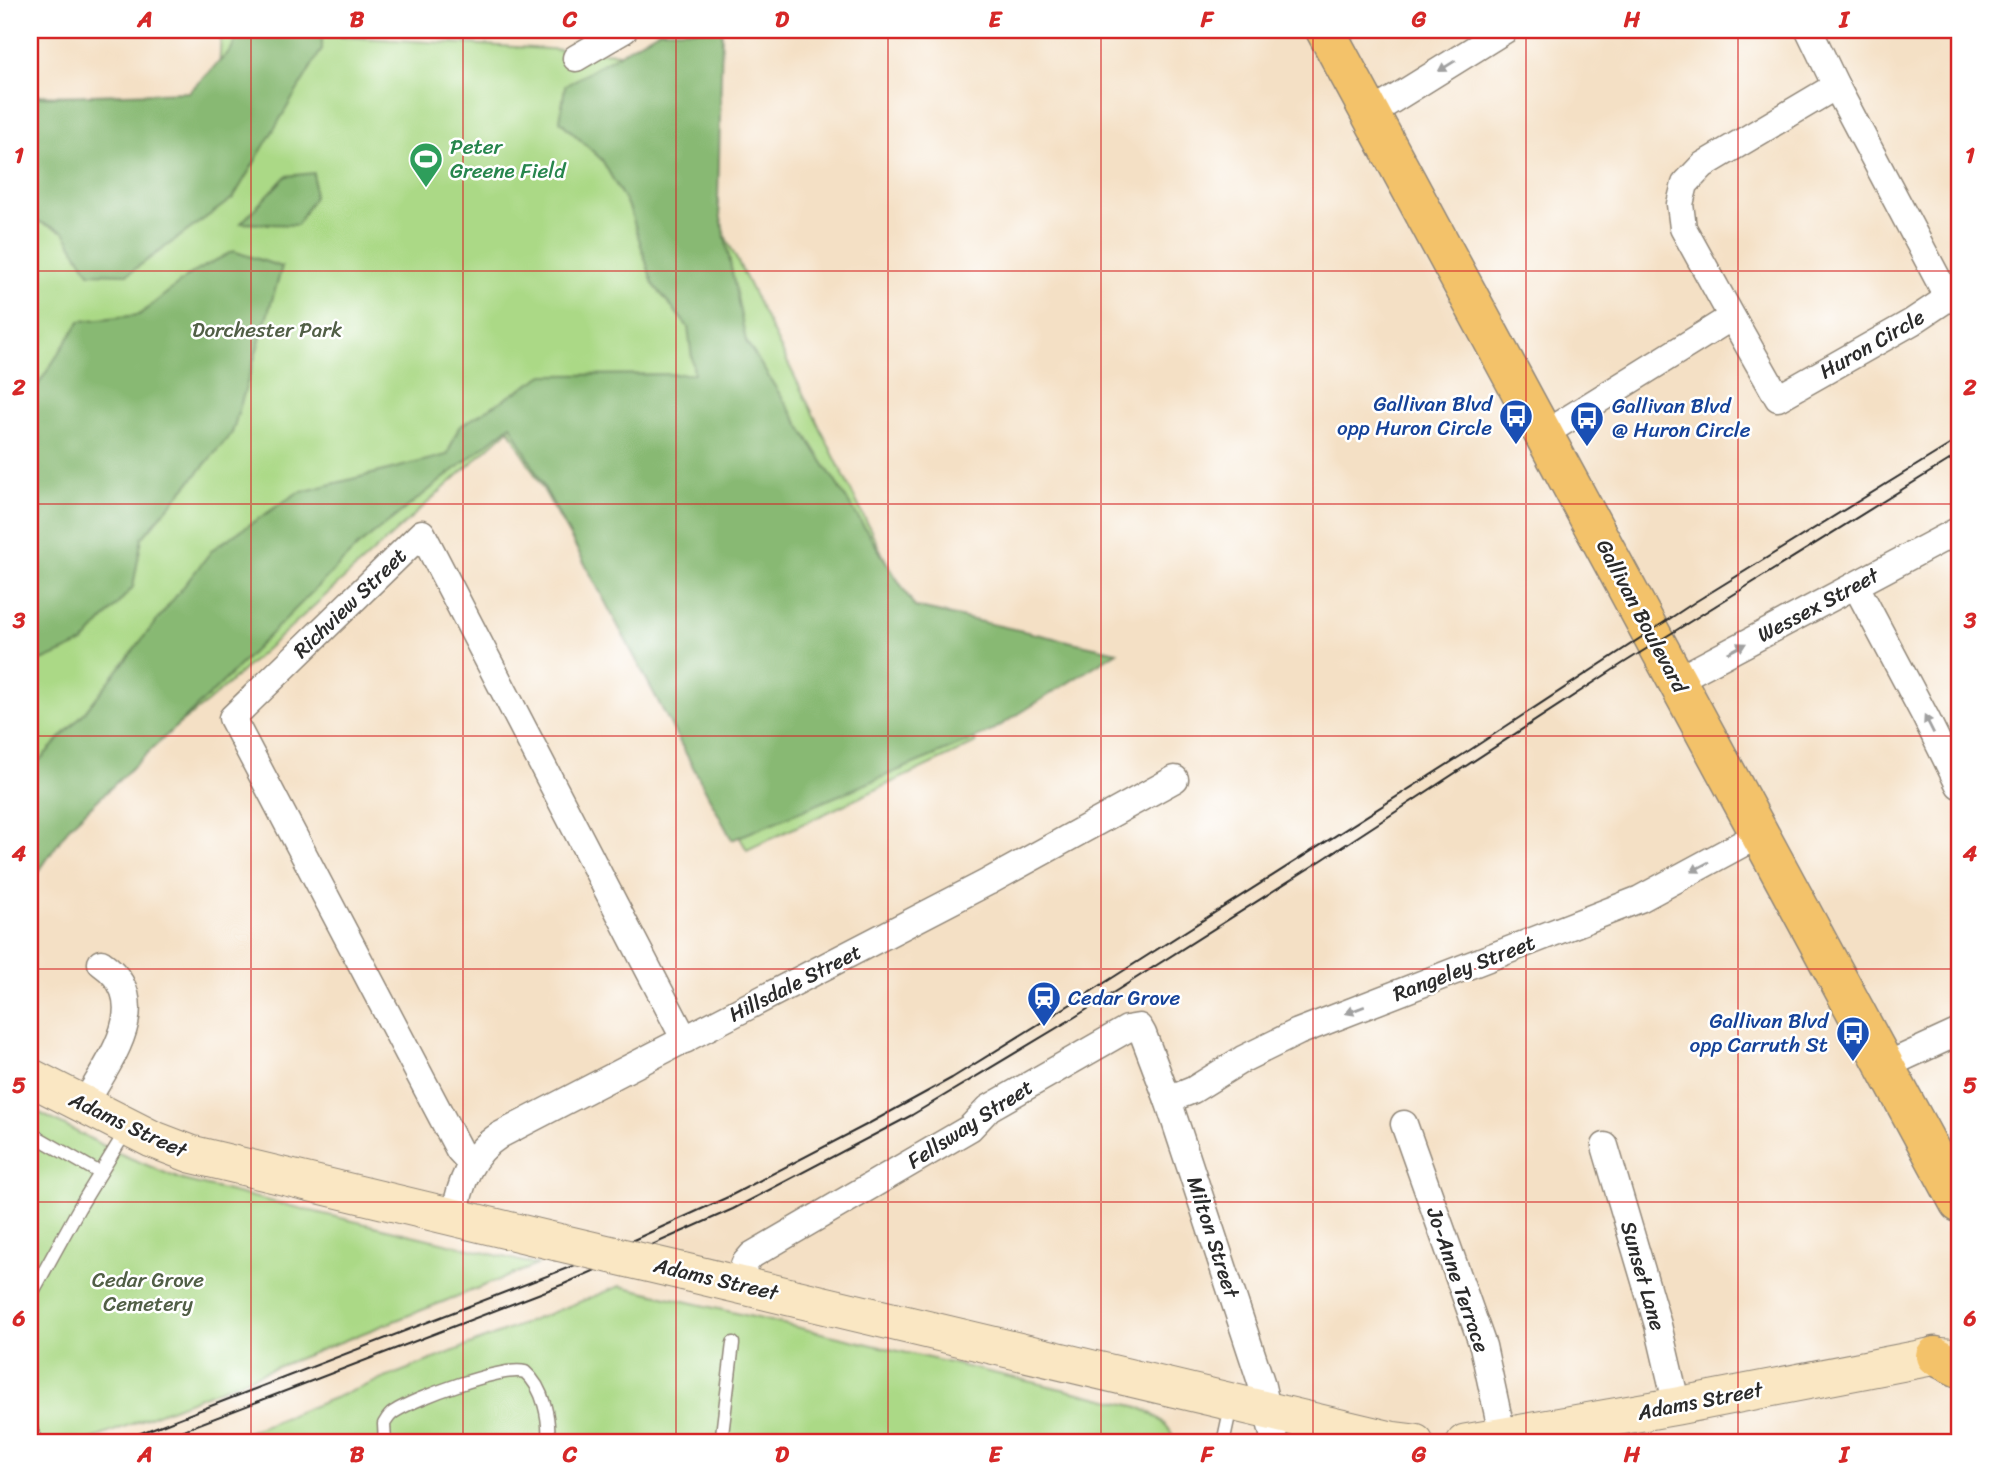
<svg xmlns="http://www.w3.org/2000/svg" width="1989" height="1473" font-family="Sriracha,sans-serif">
<rect width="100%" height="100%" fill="#fff"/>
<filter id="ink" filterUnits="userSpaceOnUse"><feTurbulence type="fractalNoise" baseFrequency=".0143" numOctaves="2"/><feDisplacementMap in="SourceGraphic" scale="14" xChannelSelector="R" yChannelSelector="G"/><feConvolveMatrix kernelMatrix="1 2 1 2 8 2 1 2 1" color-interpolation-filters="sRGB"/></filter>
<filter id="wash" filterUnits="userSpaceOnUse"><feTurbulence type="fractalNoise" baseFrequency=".00686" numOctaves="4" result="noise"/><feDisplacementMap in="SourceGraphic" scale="28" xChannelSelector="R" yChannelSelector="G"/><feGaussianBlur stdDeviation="1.57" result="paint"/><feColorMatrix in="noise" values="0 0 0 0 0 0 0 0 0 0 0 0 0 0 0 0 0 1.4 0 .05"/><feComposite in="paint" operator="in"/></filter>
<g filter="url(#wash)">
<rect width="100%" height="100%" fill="#f4e0c5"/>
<g fill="#abd986" stroke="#6b8258" stroke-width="2">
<path d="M 221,30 L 635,54 L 976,743 L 747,850 L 509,429 L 208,702 L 30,838 L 30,95 L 218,99 Z"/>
<path d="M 30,1108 L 116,1152 L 182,1180 L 537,1265 L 83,1443 L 30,1443 Z"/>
<path d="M 620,1286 L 1139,1407 C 1155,1415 1171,1424 1175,1443 L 219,1443 Z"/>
</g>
<g fill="#88b973" stroke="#5a724f" stroke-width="2">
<path d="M 240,30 L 322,30 L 322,49 L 233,198 L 128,274 L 89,273 L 64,232 L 30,218 L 30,97 L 189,92 L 231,50 Z"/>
<path d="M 660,30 L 722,30 L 718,203 L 746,341 L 915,607 L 1117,652 L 990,732 L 732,840 L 511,425 L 357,547 L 217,688 L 70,826 L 30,884 L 30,770 L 84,713 L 213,549 L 297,493 L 447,455 L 459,427 L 544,375 L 694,374 L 688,327 L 653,284 L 630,210 L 602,160 L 560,121 L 565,86 Z"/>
<path d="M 314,173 L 314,197 L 297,225 L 241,223 L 286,176 Z"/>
<path d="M 233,251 L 282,267 L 232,433 L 142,538 L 133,587 L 83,643 L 42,661 L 30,655 L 30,397 L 80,321 L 139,315 L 192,273 Z"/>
</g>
</g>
<g filter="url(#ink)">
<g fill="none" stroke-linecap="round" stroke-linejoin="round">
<g stroke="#908678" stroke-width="15">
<g id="service">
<path d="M 30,1133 L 100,1173"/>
<path d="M 30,1297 L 79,1208 L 126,1131"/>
<path d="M 30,1426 L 37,1443"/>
<path d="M 385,1443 L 384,1424 C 387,1419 389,1415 394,1412 C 415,1398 502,1366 525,1372 C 544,1388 550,1420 548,1443"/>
<path d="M 721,1443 L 733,1343"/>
<path d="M 1223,1443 L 1231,1406"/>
</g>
</g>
<g stroke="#908678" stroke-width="29">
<g id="minor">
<path d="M 1809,30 L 1836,86"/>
<path d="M 576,58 L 624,30"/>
<path d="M 1370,114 L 1505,30"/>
<path d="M 1544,434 L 1732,317 L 1778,398 L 1912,322 L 1948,298 L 1836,86 L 1703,165 L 1685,184 L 1680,204 L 1683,228 L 1732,317"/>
<path d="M 1856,586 L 1925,716 L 1959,785"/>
<path d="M 1677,680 L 1959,530"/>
<path d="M 1885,1066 L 1959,1032"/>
<path d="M 1168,1100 L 1193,1090 L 1243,1059 L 1298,1032 L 1640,899 L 1760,834"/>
<path d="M 84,1105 C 108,1062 157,1002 101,963"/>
<path d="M 1404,1124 L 1483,1346 L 1503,1438"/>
<path d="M 1605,1146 L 1658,1325 L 1677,1406"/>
<path d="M 471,1163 L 459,1150 L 232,718 L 422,533 L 685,1040"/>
<path d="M 454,1217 C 460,1184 470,1154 500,1135 L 988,882 L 1175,779"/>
<path d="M 736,1285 L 745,1263 L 752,1255 L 970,1128 L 989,1108 L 1127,1029 L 1139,1027 L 1143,1034 L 1168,1100 L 1261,1382 L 1275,1443"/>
</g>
</g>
<g stroke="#908678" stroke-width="39">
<g id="secondary">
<path d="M 30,1077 L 152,1139 L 191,1154 L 557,1242"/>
<path d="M 681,1271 L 1391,1440 L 1415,1443"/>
<path d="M 1465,1443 L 1677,1406 L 1935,1356 L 1959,1358"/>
</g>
</g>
<g stroke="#908678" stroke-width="41">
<g id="trunk">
<path d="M 1325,30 L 1959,1203"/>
<path d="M 1935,1356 L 1959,1368"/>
</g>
</g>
<use href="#service" stroke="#fff" stroke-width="12"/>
<use href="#minor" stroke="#fff" stroke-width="26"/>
<use href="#secondary" stroke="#fae7c3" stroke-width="37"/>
<use href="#trunk" stroke="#f3c26a" stroke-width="38"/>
<g stroke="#2b2b2b" stroke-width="2">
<path d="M 115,1443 L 596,1257 L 728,1197 L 868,1124 L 952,1078 L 1087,994 L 1470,750 L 1695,602 L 1959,439"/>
<path d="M 150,1443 L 564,1284 L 733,1209 L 912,1115 L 1075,1017 L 1322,860 L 1622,664 L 1959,454"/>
</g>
<g stroke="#908678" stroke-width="39" stroke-linecap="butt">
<path id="secondary-bridge" d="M 557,1242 L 681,1271"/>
</g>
<use href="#secondary-bridge" stroke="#fae7c3" stroke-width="37"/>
</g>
<defs><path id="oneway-solid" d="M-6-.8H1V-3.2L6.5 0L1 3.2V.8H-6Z" transform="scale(1.75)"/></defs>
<g fill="#a0a0a0">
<use href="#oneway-solid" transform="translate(1447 66) rotate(148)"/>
<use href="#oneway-solid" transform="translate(1737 648) rotate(-28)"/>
<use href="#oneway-solid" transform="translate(1929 724) rotate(-117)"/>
<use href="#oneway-solid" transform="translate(1700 867) rotate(151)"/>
<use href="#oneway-solid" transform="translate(1355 1010) rotate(159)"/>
</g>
</g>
<path fill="none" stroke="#d62828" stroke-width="2" stroke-opacity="0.55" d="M 251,30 L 251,1443M 463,30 L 463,1443M 676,30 L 676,1443M 888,30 L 888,1443M 1101,30 L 1101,1443M 1313,30 L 1313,1443M 1526,30 L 1526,1443M 1738,30 L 1738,1443M 30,271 L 1959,271M 30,504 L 1959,504M 30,736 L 1959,736M 30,969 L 1959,969M 30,1202 L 1959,1202"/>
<defs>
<g id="stadium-pin" transform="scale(1.75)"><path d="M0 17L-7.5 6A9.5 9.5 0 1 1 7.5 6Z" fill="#2e9e5b" stroke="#fff"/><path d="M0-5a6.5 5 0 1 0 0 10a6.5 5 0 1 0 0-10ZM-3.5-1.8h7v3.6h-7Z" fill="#fff"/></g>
<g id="bus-pin" transform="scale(1.75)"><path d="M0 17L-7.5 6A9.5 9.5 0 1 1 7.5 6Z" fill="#1a4fb4" stroke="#fff"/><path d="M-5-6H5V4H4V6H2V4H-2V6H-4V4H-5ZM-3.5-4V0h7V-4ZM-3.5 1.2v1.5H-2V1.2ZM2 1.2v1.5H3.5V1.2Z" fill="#fff"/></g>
<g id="station-pin" transform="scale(1.75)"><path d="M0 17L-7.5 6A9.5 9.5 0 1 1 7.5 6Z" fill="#1a4fb4" stroke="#fff"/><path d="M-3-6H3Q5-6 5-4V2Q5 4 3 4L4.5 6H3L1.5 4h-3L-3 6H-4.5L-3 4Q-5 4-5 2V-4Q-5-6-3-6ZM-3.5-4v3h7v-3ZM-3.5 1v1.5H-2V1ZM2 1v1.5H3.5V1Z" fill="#fff"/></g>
</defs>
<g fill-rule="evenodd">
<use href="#stadium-pin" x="426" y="159"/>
<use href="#bus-pin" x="1516" y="416"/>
<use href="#bus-pin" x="1587" y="418"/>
<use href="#station-pin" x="1044" y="998"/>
<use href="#bus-pin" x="1853" y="1033"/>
</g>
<g text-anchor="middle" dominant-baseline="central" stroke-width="5" stroke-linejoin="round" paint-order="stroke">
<g font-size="21" fill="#27864d" stroke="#fff" text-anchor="start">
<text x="450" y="147">Peter<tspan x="450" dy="24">Greene Field</tspan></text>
</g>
<g font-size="21" fill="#515f46" stroke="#fff">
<text x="267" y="330">Dorchester Park</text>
<text x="148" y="1280">Cedar Grove<tspan x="148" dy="24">Cemetery</tspan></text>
</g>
<g font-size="21" fill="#2b2b2b" stroke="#fff">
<text transform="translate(1872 344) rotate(-30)">Huron Circle</text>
<text transform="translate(350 603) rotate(-44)">Richview Street</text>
<text transform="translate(1818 605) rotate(-28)">Wessex Street</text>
<text transform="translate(1642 616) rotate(62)">Gallivan Boulevard</text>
<text transform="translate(1464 968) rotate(-21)">Rangeley Street</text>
<text transform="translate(795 983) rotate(-27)">Hillsdale Street</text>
<text transform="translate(970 1124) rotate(-33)">Fellsway Street</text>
<text transform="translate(128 1125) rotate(25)">Adams Street</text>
<text transform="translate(1213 1237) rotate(72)">Milton Street</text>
<text transform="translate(1643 1276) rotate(74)">Sunset Lane</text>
<text transform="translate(716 1279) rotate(13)">Adams Street</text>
<text transform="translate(1458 1280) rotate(71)">Jo-Anne Terrace</text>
<text transform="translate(1700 1401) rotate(-11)">Adams Street</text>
</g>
<g font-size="21" fill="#164399" stroke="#fff" text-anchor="end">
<text x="1492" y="404">Gallivan Blvd<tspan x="1492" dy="24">opp Huron Circle</tspan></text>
<text x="1612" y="406" text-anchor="start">Gallivan Blvd<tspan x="1612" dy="24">@ Huron Circle</tspan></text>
<text x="1068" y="998" text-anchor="start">Cedar Grove</text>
<text x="1828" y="1021">Gallivan Blvd<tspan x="1828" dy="24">opp Carruth St</tspan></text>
</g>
</g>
<rect width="1989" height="1473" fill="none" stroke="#fff" stroke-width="77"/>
<rect x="38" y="38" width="1913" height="1396" fill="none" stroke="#d62828" stroke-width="2.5"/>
<g font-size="23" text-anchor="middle" font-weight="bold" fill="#d62828">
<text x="145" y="27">A</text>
<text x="357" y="27">B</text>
<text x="570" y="27">C</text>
<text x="782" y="27">D</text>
<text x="995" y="27">E</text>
<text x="1207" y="27">F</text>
<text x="1419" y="27">G</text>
<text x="1632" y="27">H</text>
<text x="1844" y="27">I</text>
<text x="19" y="163">1</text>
<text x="1970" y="163">1</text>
<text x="19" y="395">2</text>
<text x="1970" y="395">2</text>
<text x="19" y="628">3</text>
<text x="1970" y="628">3</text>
<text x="19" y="861">4</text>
<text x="1970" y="861">4</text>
<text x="19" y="1093">5</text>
<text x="1970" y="1093">5</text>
<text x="19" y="1326">6</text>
<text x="1970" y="1326">6</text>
<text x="145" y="1462">A</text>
<text x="357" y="1462">B</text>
<text x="570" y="1462">C</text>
<text x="782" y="1462">D</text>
<text x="995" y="1462">E</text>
<text x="1207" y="1462">F</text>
<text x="1419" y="1462">G</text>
<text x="1632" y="1462">H</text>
<text x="1844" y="1462">I</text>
</g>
</svg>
